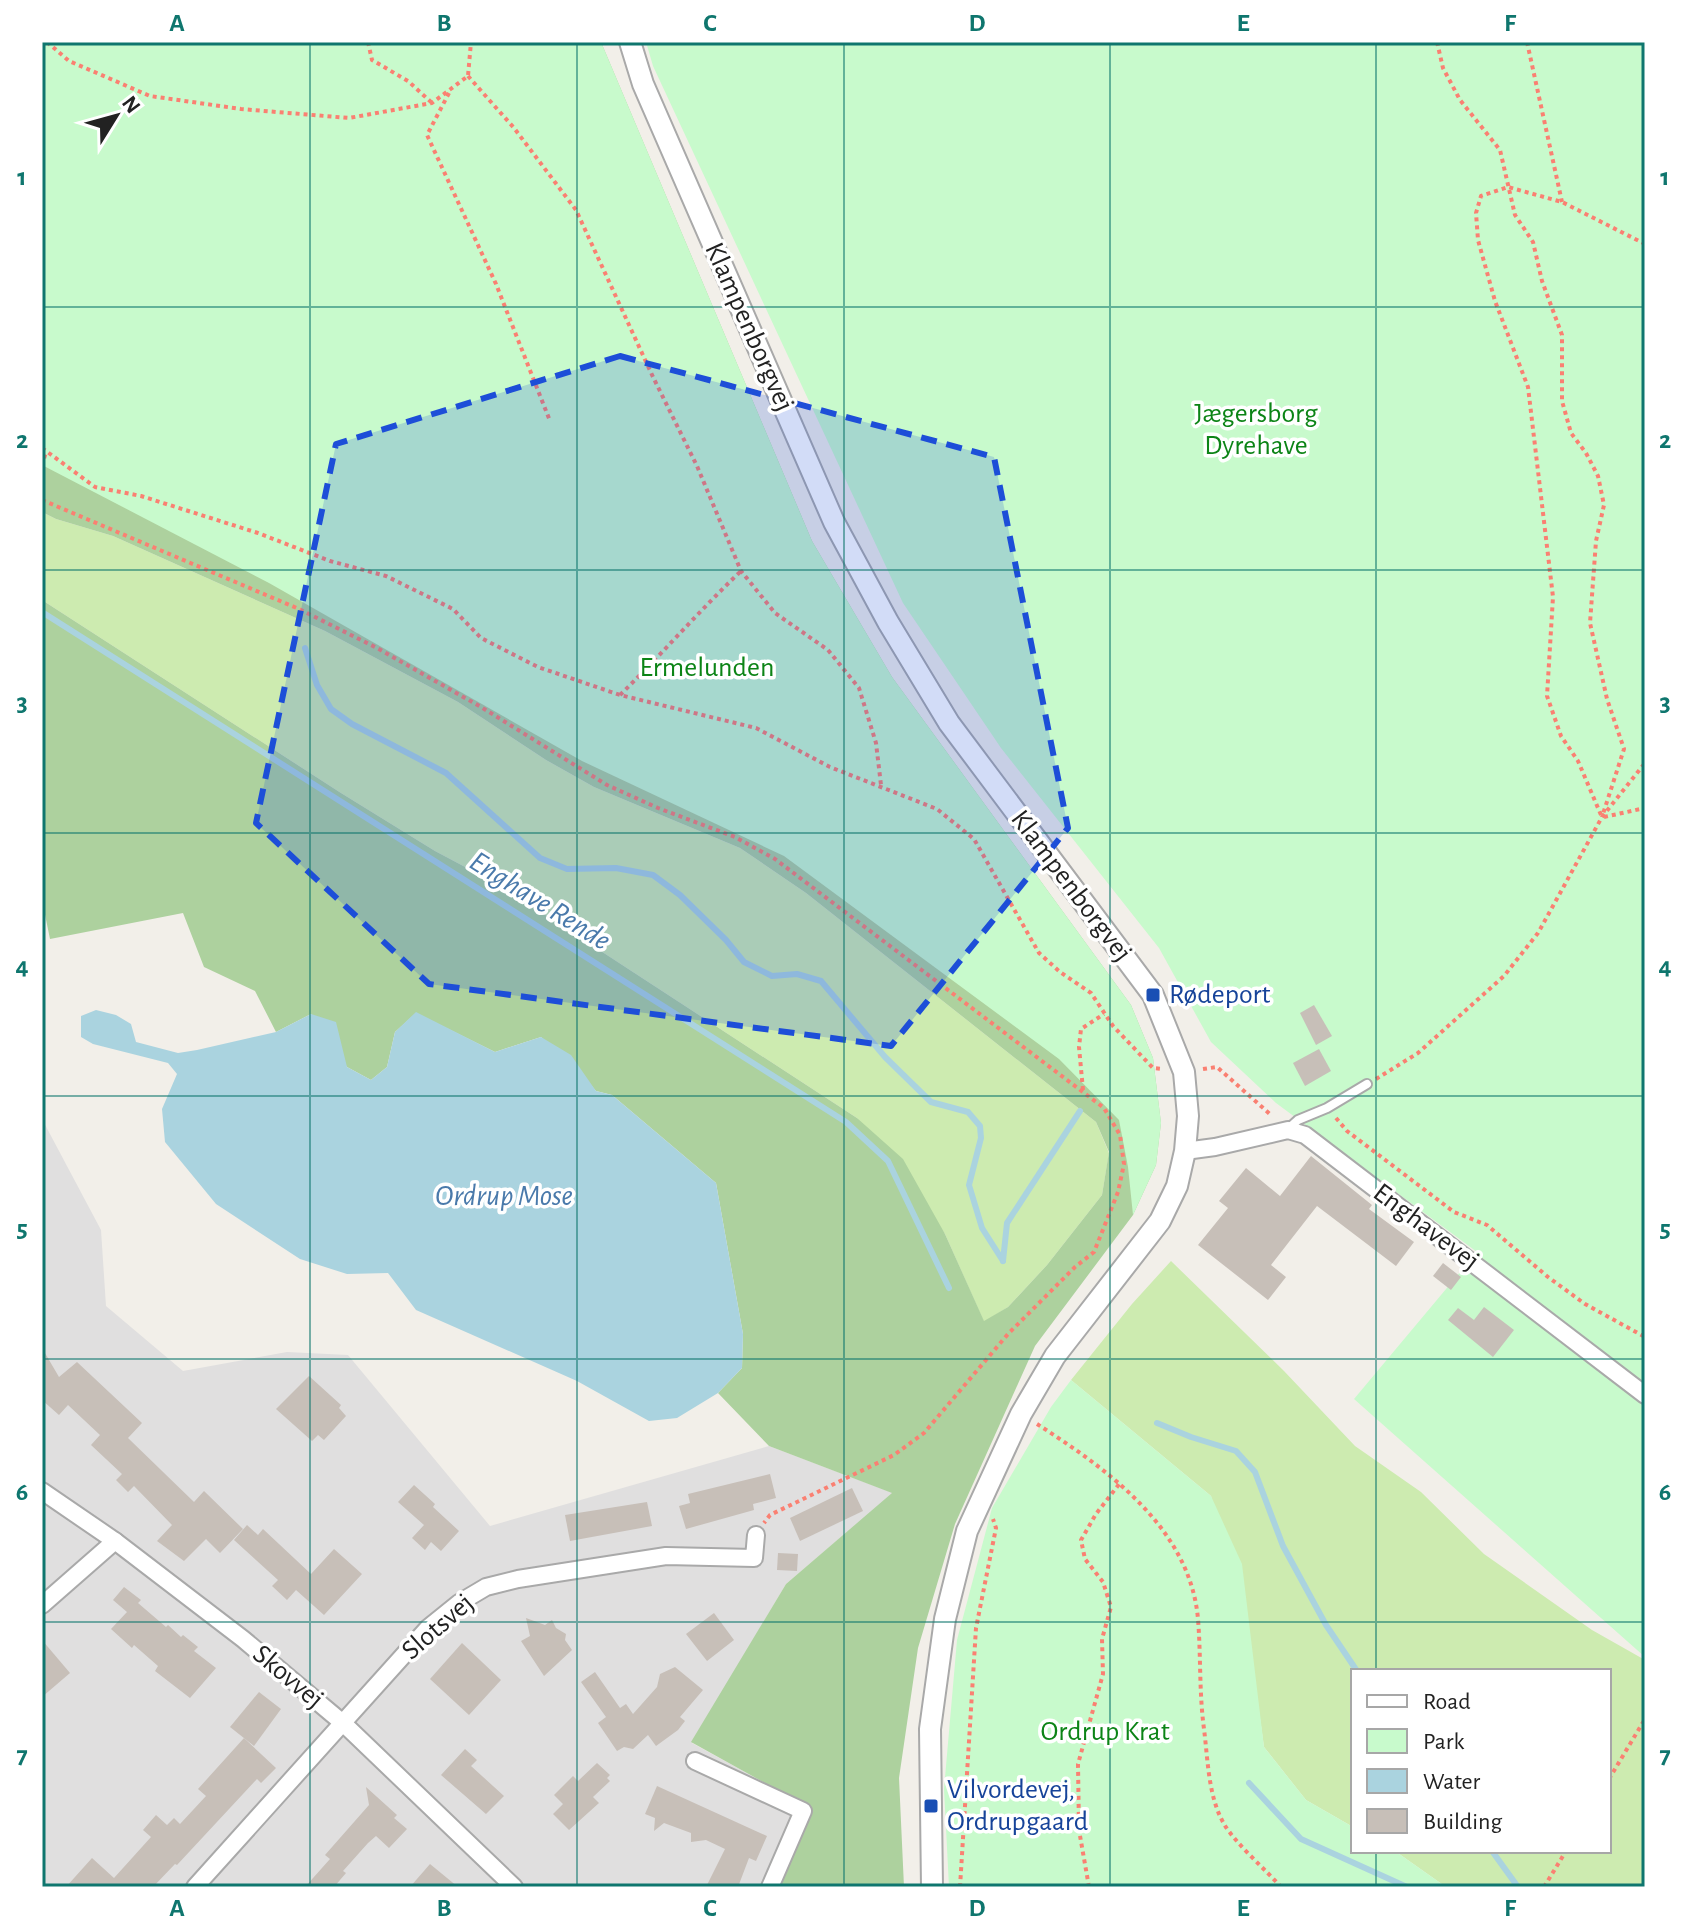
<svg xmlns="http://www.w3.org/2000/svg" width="1687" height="1929" font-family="'Alegreya Sans',sans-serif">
<rect width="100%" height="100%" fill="#f2efe9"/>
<path fill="#e0dfdf" d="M 42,1119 L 101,1230 L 106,1306 L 183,1371 L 287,1352 L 348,1355 L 490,1526 L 769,1446 L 893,1493 L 786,1584 L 692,1743 L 811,1808 L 776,1887 L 42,1887 Z"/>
<g fill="#cdebb0">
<path d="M 42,512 L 56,519 L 113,536 L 325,631 L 458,702 L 546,760 L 594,787 L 740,848 L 806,893 L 1096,1122 L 1109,1153 L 1102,1195 L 1047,1265 L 1008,1307 L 984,1322 L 945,1234 L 857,1118 L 501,886 L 435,851 L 341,793 L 42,600 Z"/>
<path d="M 1171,1261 L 1284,1371 L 1355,1446 L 1421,1492 L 1484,1554 L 1592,1630 L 1645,1660 L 1645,1887 L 1446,1887 L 1395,1851 L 1609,1851 L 1609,1671 L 1353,1671 L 1353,1827 L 1306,1800 L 1264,1747 L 1253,1668 L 1211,1496 L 1071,1380 L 1132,1304 Z"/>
</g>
<path fill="#add19e" d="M 42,42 L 601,42 L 812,541 L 892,677 L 1131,1005 L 1153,1058 L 1161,1123 L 1156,1165 L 1133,1215 L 1035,1346 L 955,1524 L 918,1648 L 899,1778 L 904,1887 L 776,1887 L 810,1808 L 691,1742 L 786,1584 L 892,1493 L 769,1446 L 718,1393 L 742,1368 L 743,1334 L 716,1183 L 612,1095 L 596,1091 L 583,1076 L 541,1037 L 495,1052 L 416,1013 L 395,1032 L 387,1067 L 371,1080 L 347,1067 L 311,1014 L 276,1032 L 255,991 L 204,967 L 183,913 L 50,939 L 42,900 L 42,600 L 341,793 L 435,851 L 501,886 L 857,1118 L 903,1159 L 945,1234 L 984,1321 L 1008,1307 L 1047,1265 L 1102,1195 L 1109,1152 L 1096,1122 L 806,893 L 740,848 L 594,787 L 546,760 L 458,702 L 325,631 L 113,536 L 56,519 L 42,512 Z"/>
<g fill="#c8facc">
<path d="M 42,42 L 601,42 L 812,541 L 892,677 L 1131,1005 L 1153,1058 L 1161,1123 L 1156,1165 L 1133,1215 L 1128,1167 L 1119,1120 L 1059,1059 L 784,856 L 582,761 L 269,583 L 42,465 Z"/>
<path d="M 646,42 L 1645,42 L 1645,1657 L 1354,1399 L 1477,1252 L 1276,1103 L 1211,1042 L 1159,948 L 1001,748 L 903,603 L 653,66 Z"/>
<path d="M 1071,1380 L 1211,1496 L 1242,1564 L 1264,1747 L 1306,1800 L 1353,1827 L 1353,1851 L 1395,1851 L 1446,1887 L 949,1887 L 944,1789 L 957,1640 L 992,1508 L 1051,1407 Z"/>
</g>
<path fill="#aad3df" d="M 96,1010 L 116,1015 L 131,1024 L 136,1042 L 178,1053 L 197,1050 L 276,1032 L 311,1014 L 336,1022 L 347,1067 L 371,1080 L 387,1067 L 395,1032 L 416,1012 L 495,1052 L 541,1037 L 571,1055 L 596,1091 L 612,1095 L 716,1183 L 743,1334 L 742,1368 L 718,1393 L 677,1418 L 649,1421 L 577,1381 L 416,1310 L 388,1273 L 347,1274 L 300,1259 L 216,1204 L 165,1142 L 162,1109 L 177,1074 L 168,1063 L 93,1044 L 81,1037 L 81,1016 Z"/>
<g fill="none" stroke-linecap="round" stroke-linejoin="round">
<g stroke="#aad3df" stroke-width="6">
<path d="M 42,612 L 846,1122 L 888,1161 L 949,1288"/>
<path d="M 305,648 L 317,685 L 331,709 L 352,724 L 446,773 L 540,858 L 567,869 L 616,868 L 653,875 L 680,895 L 726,940 L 744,962 L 772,976 L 797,974 L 821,981 L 885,1057 L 931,1102 L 968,1112 L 980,1126 L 981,1138 L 969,1185 L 982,1228 L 1003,1261"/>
<path d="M 1003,1261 L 1007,1223 L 1080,1111"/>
<path d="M 1157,1423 L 1191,1437 L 1236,1451 L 1255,1472 L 1283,1546 L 1326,1625 L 1357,1671"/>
<path d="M 1249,1783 L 1301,1839 L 1407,1887"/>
<path d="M 1492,1851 L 1518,1887"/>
</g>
</g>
<g fill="#c7bfb8">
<path d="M 1314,1005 L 1332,1036 L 1316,1045 L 1300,1013 Z"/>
<path d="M 1319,1049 L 1331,1071 L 1305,1086 L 1293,1063 Z"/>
<path d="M 1311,1156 L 1372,1205 L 1369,1209 L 1414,1242 L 1396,1266 L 1317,1206 L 1271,1265 L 1286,1277 L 1268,1300 L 1198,1245 L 1228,1208 L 1219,1201 L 1246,1168 L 1280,1196 Z"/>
<path d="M 1443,1263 L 1461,1277 L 1451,1290 L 1433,1276 Z"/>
<path d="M 1484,1307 L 1514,1330 L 1493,1357 L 1448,1320 L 1458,1308 L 1474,1320 Z"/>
<path d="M 42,1348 L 59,1377 L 77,1362 L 142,1423 L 128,1438 L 194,1502 L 204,1491 L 243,1529 L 220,1553 L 206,1539 L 184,1561 L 157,1541 L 172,1525 L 134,1486 L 128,1492 L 116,1480 L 122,1474 L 91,1445 L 100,1435 L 68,1405 L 59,1415 L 42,1400 Z"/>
<path d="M 309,1376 L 341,1405 L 339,1408 L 346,1416 L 324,1440 L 318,1435 L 312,1441 L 276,1409 Z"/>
<path d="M 770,1474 L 776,1498 L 753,1504 L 754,1510 L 686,1529 L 679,1506 L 690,1503 L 688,1494 Z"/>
<path d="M 414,1485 L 435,1504 L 433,1507 L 459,1531 L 441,1551 L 431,1542 L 425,1550 L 412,1538 L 424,1525 L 398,1502 Z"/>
<path d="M 852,1488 L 863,1511 L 800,1541 L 790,1518 Z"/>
<path d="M 647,1502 L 652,1526 L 570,1541 L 565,1515 Z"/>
<path d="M 247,1525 L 258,1535 L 263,1529 L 311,1574 L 334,1549 L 362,1574 L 324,1615 L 296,1590 L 287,1600 L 272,1586 L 278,1580 L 234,1540 Z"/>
<path d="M 778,1553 L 798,1554 L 797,1571 L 777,1570 Z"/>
<path d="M 124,1587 L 141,1600 L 138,1603 L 166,1627 L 168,1625 L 181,1637 L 183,1635 L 198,1647 L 194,1651 L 216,1668 L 190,1698 L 155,1671 L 158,1666 L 134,1645 L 132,1648 L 111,1629 L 127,1612 L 113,1600 Z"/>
<path d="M 714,1613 L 734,1640 L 707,1661 L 686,1634 Z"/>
<path d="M 526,1618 L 545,1625 L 552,1620 L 556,1628 L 566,1634 L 565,1640 L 572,1650 L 544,1676 L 521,1641 L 530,1636 Z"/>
<path d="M 42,1640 L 70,1673 L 42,1697 Z"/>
<path d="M 462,1643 L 501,1680 L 469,1715 L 430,1679 Z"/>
<path d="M 675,1667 L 703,1690 L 680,1717 L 685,1721 L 678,1730 L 656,1746 L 648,1735 L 633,1749 L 624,1747 L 617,1751 L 598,1723 L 606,1717 L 581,1682 L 595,1672 L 620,1708 L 626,1704 L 633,1714 L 657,1687 L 660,1674 Z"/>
<path d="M 259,1692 L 281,1709 L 254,1746 L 230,1727 Z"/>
<path d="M 244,1738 L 276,1768 L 261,1783 L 257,1779 L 177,1865 L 175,1864 L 153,1887 L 66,1887 L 92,1858 L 114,1878 L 151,1837 L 143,1830 L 156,1815 L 167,1825 L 174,1818 L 180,1824 L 206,1796 L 198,1789 Z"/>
<path d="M 465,1749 L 477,1760 L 471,1766 L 504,1796 L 486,1814 L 441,1775 Z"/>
<path d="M 597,1763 L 610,1775 L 607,1778 L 610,1781 L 593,1797 L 599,1803 L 569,1830 L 553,1814 L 563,1804 L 554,1795 L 573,1776 L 578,1781 Z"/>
<path d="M 657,1786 L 767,1836 L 756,1861 L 749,1858 L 738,1887 L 706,1887 L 725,1849 L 706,1840 L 691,1842 L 691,1833 L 664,1823 L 654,1831 L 655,1818 L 645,1814 Z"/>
<path d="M 366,1787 L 397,1815 L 394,1818 L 407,1829 L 389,1848 L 376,1836 L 368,1843 L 343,1871 L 346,1873 L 334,1887 L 305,1887 L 330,1859 L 325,1855 L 369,1805 Z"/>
<path d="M 430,1864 L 458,1887 L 410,1887 Z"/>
</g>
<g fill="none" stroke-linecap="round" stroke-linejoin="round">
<g stroke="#a9a9a9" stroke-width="12">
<path id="service" d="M 1288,1129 L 1298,1120 L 1327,1108 L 1367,1084"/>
</g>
<g stroke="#a9a9a9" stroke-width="20">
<g id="minor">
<path d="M 1185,1151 L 1215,1147 L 1288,1130 L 1305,1135 L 1645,1395"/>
<path d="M 42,1491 L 115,1541 L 243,1639 L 344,1724 L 514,1887"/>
<path d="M 42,1605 L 115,1541"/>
<path d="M 695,1761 L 803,1811 L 770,1887"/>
<path d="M 195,1887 L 428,1628 L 459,1603 L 486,1587 L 518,1579 L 666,1556 L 754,1558 L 756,1535"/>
</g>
</g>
<g stroke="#a9a9a9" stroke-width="24">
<path id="tertiary" d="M 630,42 L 643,84 L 834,522 L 888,622 L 949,723 L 1153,995 L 1184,1072 L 1188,1116 L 1185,1151 L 1177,1186 L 1160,1221 L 1055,1356 L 1021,1414 L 967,1531 L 945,1619 L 930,1729 L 932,1887"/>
</g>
<g stroke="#fa8072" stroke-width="4" stroke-dasharray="4 4" stroke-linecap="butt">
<path d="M 47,42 L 69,61 L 150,96 L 241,109 L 349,118 L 432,103 L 468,76 L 471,42"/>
<path d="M 368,42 L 372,60 L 408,81 L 432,103"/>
<path d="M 1437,42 L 1443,68 L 1460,100 L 1500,150 L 1515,215 L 1533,242 L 1542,281 L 1562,335 L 1562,401 L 1571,433 L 1586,453 L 1598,476 L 1604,505 L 1596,541 L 1590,623 L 1607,699 L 1624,749 L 1602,817"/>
<path d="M 1527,42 L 1562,202"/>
<path d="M 468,76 L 514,128 L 576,210 L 653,377 L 697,466 L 741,571 L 775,613 L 828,650 L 859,688 L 876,743 L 881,785"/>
<path d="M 449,93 L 427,135 L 496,284 L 550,421"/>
<path d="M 42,448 L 95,487 L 141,496 L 258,533 L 330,561 L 386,576 L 453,609 L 481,638 L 538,667 L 620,695 L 756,728 L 830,767 L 937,809 L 974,839 L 1039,953 L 1060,972 L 1091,993 L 1113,1026 L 1153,1068 L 1162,1069"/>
<path d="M 42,466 L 46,452"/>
<path d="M 42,500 L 299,609 L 377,648 L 481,707 L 607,785 L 658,808 L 735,837 L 775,859 L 1104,1108 L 1120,1135 L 1124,1164 L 1118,1192 L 1094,1252 L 1075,1267 L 1008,1334 L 924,1433 L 894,1455 L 770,1515 L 764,1523"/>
<path d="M 620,695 C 661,655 699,611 741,571"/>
<path d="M 1601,815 L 1578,761 L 1561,736 L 1547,696 L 1553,597 L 1528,387 L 1495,301 L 1478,240 L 1476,213 L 1481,196 L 1508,187 L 1562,202 L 1645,244"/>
<path d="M 1604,817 L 1645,808"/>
<path d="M 1203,1069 L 1217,1067 L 1271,1115"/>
<path d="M 1376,1079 L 1418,1053 L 1504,976 L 1538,933 L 1602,817 L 1645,763"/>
<path d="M 1083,1090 L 1079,1047 L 1081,1029 L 1104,1014"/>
<path d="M 1336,1118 L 1347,1131 L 1454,1212 L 1487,1225 L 1548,1277 L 1585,1304 L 1645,1337"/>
<path d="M 1037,1424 C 1107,1469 1190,1528 1198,1619 C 1201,1656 1199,1692 1204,1729 C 1208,1760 1208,1796 1224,1824 C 1235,1843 1266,1870 1281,1887"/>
<path d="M 1609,1779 L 1645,1719"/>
<path d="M 960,1887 L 976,1628 L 996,1528 L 993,1519"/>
<path d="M 1089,1887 L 1079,1830 L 1078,1764 L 1103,1674 L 1102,1639 L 1111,1607 L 1103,1582 L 1085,1559 L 1081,1540 L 1096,1514 L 1120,1483"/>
<path d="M 1544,1887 L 1566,1851"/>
</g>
<use href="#service" stroke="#fff" stroke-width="8"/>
<use href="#minor" stroke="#fff" stroke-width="16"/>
<use href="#tertiary" stroke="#fff" stroke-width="20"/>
</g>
<path fill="#1d4ed8" fill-opacity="0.2" stroke="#1d4ed8" stroke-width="6" stroke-dasharray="16 10" stroke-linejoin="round" d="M 620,356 L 994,457 L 1068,828 L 891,1046 L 429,984 L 256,823 L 336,444 Z"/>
<path fill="none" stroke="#0f766e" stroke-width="2" stroke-opacity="0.55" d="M 310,42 L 310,1887M 577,42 L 577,1887M 844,42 L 844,1887M 1110,42 L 1110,1887M 1376,42 L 1376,1671M 42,307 L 1645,307M 42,570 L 1645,570M 42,833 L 1645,833M 42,1096 L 1645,1096M 42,1359 L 1645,1359M 42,1622 L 1645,1622M 1376,1851 L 1376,1887"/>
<g fill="#1a4fb4" stroke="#fff" stroke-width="3">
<rect x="1145" y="987" width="16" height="16" rx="4"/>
<rect x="923" y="1798" width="16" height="16" rx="4"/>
</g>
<g text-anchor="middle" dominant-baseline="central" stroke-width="7" stroke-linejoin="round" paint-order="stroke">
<g font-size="28" fill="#222" stroke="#fff">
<text transform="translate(749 327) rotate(66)">Klampenborgvej</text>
<text transform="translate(1071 886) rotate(53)">Klampenborgvej</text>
<text transform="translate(1426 1227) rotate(37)">Enghavevej</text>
<text transform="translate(438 1627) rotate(-41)">Slotsvej</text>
<text transform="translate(288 1677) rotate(40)">Skovvej</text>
</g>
<g font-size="28" fill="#0c8416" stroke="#fff">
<text x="1256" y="414">Jægersborg<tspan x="1256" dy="32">Dyrehave</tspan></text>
<text x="707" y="668">Ermelunden</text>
<text x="1105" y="1732">Ordrup Krat</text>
</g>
<g font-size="28" fill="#164399" stroke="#fff" text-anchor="start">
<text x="1169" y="995">Rødeport</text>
<text x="947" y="1790">Vilvordevej,<tspan x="947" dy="32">Ordrupgaard</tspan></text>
</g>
<g font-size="30" font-style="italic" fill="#4a7aab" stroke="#fff">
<text transform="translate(540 901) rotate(32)">Enghave Rende</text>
<text x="504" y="1196">Ordrup Mose</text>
</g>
</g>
<rect width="1687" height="1929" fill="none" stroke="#ffffff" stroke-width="88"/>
<rect x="1351" y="1669" width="260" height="184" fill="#ffffff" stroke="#a7a7a7" stroke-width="2"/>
<rect x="1367" y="1695" width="40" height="12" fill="#ffffff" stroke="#a7a7a7" stroke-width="2"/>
<text x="1423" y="1709" font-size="24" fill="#222222">Road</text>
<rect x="1367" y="1729" width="40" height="24" fill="#c8facc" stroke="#a7a7a7" stroke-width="2"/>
<text x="1423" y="1749" font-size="24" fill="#222222">Park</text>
<rect x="1367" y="1769" width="40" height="24" fill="#aad3df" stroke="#a7a7a7" stroke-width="2"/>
<text x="1423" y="1789" font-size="24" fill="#222222">Water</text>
<rect x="1367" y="1809" width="40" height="24" fill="#c7bfb8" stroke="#a7a7a7" stroke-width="2"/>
<text x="1423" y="1829" font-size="24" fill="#222222">Building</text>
<g transform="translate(116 116) rotate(53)" stroke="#ffffff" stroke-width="6" paint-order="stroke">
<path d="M0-6L14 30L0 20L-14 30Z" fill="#222222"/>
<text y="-12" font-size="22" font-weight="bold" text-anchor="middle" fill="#222222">N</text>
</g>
<rect x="44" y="44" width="1599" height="1841" fill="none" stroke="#0f766e" stroke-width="3"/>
<g font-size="26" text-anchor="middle" font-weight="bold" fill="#0f766e">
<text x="177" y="31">A</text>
<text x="444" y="31">B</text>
<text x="710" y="31">C</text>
<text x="977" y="31">D</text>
<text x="1243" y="31">E</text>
<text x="1510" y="31">F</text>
<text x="22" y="185">1</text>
<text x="1665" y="185">1</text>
<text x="22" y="448">2</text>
<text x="1665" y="448">2</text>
<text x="22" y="711">3</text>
<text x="1665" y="711">3</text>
<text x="22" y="974">4</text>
<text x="1665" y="974">4</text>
<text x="22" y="1237">5</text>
<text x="1665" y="1237">5</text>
<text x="22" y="1500">6</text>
<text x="1665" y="1500">6</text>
<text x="22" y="1763">7</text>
<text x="1665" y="1763">7</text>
<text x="177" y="1916">A</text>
<text x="444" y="1916">B</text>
<text x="710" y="1916">C</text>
<text x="977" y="1916">D</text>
<text x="1243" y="1916">E</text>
<text x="1510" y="1916">F</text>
</g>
</svg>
